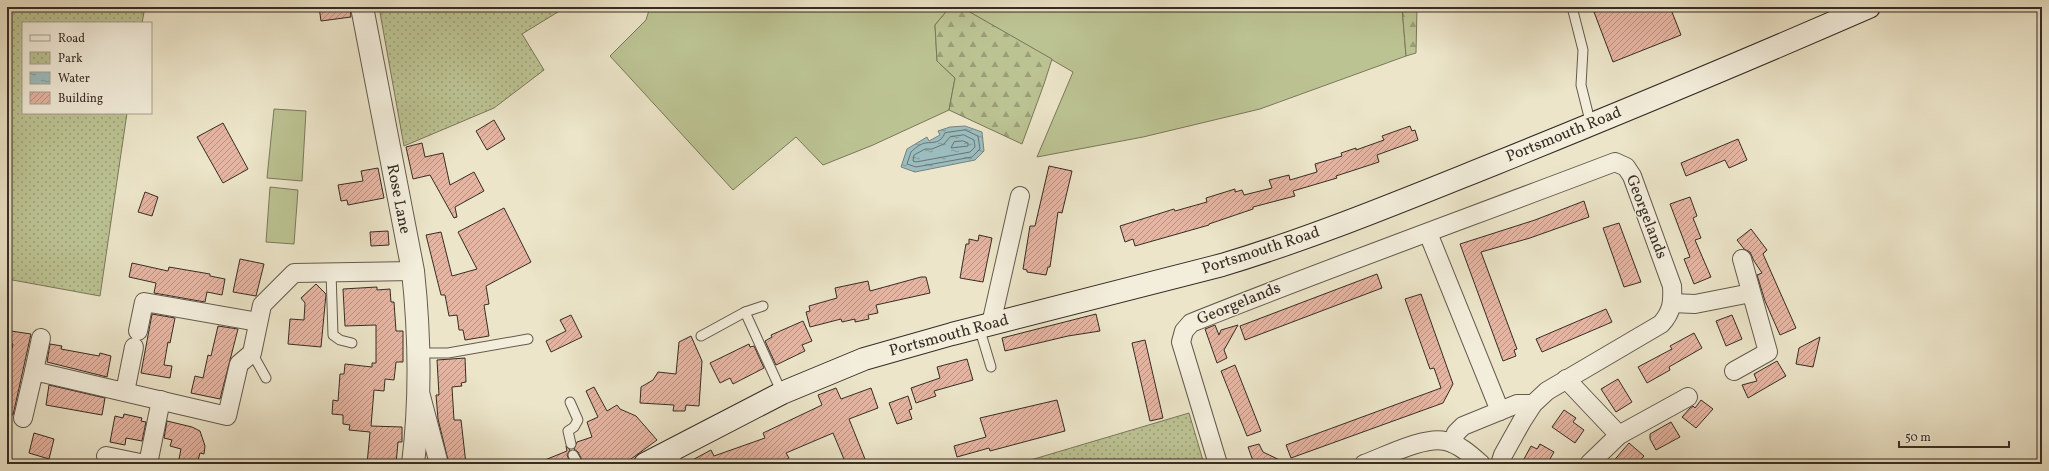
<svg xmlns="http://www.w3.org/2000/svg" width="2049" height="471" font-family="Vollkorn,serif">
<defs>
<pattern id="forest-firs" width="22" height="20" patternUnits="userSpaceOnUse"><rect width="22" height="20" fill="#bcc393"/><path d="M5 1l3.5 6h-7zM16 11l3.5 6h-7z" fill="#9a9f78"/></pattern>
<pattern id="park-dots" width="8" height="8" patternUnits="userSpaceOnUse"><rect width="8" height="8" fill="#bcc393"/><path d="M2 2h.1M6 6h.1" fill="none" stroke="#9a9f78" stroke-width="1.8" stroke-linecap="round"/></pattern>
<pattern id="water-ripples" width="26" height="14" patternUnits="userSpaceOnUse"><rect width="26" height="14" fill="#9cbdbf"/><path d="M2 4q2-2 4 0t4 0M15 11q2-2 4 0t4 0" fill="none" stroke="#809a9b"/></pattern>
<pattern id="building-hatch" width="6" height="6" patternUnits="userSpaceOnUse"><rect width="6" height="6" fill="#e6b5a2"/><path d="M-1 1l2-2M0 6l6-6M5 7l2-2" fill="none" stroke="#bb9384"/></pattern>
</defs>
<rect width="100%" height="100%" fill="#ece5c9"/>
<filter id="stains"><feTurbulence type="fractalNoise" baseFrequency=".005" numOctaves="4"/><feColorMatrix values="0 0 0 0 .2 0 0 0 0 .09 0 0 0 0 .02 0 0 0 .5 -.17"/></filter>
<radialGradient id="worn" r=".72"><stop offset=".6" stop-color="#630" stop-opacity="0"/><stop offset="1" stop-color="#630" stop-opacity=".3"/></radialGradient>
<g fill="#bcc393" stroke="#7a785c">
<path d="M 650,7 L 950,7 L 935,25 L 937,61 L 955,78 L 949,110 L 873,145 L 823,165 L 796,137 L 733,190 L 610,56 L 646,20 Z"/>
<path d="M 961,7 L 1402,7 L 1406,56 L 1260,109 L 1143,137 L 1037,157 L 1073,72 Z"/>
<path d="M 274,109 L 306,111 L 302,181 L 267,178 Z"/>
<path d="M 270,187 L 298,190 L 294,244 L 266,242 Z"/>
</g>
<g fill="url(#forest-firs)" stroke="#7a785c">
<path d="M 950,7 L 961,7 L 1052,59 L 1044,84 L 1022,144 L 949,110 L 955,78 L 937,61 L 935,25 Z"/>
<path d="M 1402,7 L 1417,7 L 1416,53 L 1406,56 Z"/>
</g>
<g fill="url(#park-dots)" stroke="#7a785c">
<path d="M 7,7 L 145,7 L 142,23 L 23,23 L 23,113 L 127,113 L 100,296 L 7,279 Z"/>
<path d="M 379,7 L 566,7 L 522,34 L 544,70 L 494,108 L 404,146 Z"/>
<path d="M 1189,413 L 1204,464 L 1017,464 Z"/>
</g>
<path fill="url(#water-ripples)" stroke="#748381" d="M 965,126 L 982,132 L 984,151 L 975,160 L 915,172 L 901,167 L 907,149 L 927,137 L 929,141 L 940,135 L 938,131 L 950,127 Z"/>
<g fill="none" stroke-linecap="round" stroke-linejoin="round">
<g stroke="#6a7472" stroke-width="1">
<path d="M 965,130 L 978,136 L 980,149 L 972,157 L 916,167 L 907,164 L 911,152 C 914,149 920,144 925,143 C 934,142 940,144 945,133 Z"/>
<path d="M 964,135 L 974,140 L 975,147 L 970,152 L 916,162 L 913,161 L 914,155 L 925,149 L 932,149 L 944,144 L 950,137 Z"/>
<path d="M 963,141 L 968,143 L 968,146 L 951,148 L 954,142 Z"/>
</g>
</g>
<g fill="url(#building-hatch)" stroke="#372c25">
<path d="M 319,7 L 350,7 L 351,17 L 321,21 Z"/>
<path d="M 1605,7 L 1670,7 L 1681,35 L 1613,62 L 1594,12 Z"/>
<path d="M 494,120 L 505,139 L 487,150 L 476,131 Z"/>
<path d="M 223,123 L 248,169 L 223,183 L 197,137 Z"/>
<path d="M 1410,126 L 1412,131 L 1415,130 L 1418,140 L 1377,155 L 1379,162 L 1336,176 L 1337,178 L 1293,191 L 1295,196 L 1253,207 L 1253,209 L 1209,224 L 1209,225 L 1135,246 L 1133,239 L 1125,242 L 1120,226 L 1174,209 L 1175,211 L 1207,202 L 1206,198 L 1235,189 L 1235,192 L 1242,190 L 1244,195 L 1272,188 L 1269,180 L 1289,175 L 1290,180 L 1317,172 L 1315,164 L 1342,156 L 1341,153 L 1356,148 L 1356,150 L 1384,140 L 1382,136 Z"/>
<path d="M 1738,139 L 1747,160 L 1729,168 L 1725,160 L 1686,176 L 1681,163 Z"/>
<path d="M 422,143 L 425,157 L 443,153 L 450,185 L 474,172 L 484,191 L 455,207 L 457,217 L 454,218 L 430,175 L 413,179 L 406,147 Z"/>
<path d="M 1049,166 L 1072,171 L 1062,213 L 1058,212 L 1050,267 L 1048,267 L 1046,275 L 1027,272 L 1027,270 L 1023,269 L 1030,226 L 1035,226 Z"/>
<path d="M 378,168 L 384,198 L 348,205 L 347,200 L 341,201 L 338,185 L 363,181 L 361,171 Z"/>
<path d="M 145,192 L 158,197 L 152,216 L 138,212 Z"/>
<path d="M 1690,197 L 1697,216 L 1693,218 L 1701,238 L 1695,240 L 1711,277 L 1694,284 L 1684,259 L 1690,257 L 1670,204 Z"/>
<path d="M 1584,201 L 1589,217 L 1530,238 L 1481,252 L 1517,349 L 1514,350 L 1516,356 L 1503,361 L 1460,244 L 1535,220 Z"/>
<path d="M 504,208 L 531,262 L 486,286 L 489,304 L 484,305 L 489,336 L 465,340 L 463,330 L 459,330 L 457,315 L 449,316 L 445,295 L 441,295 L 426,235 L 441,232 L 452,276 L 477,269 L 458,232 Z"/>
<path d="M 1619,223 L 1641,282 L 1624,287 L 1603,228 Z"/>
<path d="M 1751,229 L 1767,250 L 1763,254 L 1796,328 L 1780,335 L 1765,301 L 1757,275 L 1762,273 L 1754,261 L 1750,252 L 1744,249 L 1737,240 Z"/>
<path d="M 388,231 L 389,245 L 371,246 L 370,232 Z"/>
<path d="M 979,235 L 992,238 L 983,282 L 960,278 L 966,244 L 969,244 L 969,239 L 978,241 Z"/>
<path d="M 240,259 L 264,264 L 256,296 L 233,292 Z"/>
<path d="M 132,263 L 168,271 L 169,267 L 210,274 L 210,276 L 225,279 L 222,295 L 207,292 L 205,302 L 154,293 L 156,283 L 129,277 Z"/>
<path d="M 1377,274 L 1382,288 L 1245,340 L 1240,326 Z"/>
<path d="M 921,277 L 926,277 L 930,293 L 876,305 L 878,313 L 868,315 L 869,319 L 855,322 L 855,319 L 842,322 L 841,319 L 810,327 L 806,312 L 810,311 L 809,306 L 837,298 L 835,288 L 868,281 L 870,291 Z"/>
<path d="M 316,284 L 326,294 L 321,347 L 288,344 L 290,319 L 304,320 L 305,303 L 301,298 Z"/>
<path d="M 377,287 L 377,290 L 390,289 L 391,302 L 394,302 L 396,331 L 403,331 L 403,362 L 396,362 L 394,380 L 385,379 L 384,391 L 374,390 L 371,426 L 402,427 L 402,442 L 398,442 L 396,464 L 367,464 L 370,432 L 349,430 L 350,425 L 343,424 L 343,415 L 332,414 L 333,400 L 338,401 L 340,374 L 344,374 L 345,364 L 372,367 L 372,363 L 376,363 L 376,325 L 345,326 L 343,289 Z"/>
<path d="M 1421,294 L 1453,384 L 1443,403 L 1291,458 L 1286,445 L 1441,388 L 1434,368 L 1430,369 L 1405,299 Z"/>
<path d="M 1606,309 L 1612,322 L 1542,352 L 1536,339 Z"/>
<path d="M 152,314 L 175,318 L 170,343 L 168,342 L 164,365 L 172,366 L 170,378 L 141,373 Z"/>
<path d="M 1096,314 L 1100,331 L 1068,336 L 1005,351 L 1002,338 Z"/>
<path d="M 571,315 L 582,337 L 551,352 L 546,341 L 566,331 L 560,320 Z"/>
<path d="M 1732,315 L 1742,339 L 1726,346 L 1716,321 Z"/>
<path d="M 803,321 L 812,341 L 802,345 L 805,351 L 776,365 L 765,341 L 772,337 L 771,335 Z"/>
<path d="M 1215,325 L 1219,335 L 1221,330 L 1238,325 L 1224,350 L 1227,358 L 1217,363 L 1205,329 Z"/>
<path d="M 218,326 L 238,329 L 220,399 L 191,393 L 195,376 L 203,378 L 208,355 L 211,356 Z"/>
<path d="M 11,331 L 31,334 L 13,415 L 7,414 L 7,369 L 13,344 L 9,343 Z"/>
<path d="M 1694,333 L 1702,348 L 1669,367 L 1670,370 L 1647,383 L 1638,367 L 1672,349 L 1670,346 Z"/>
<path d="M 691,336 L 702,361 L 699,406 L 686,405 L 685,411 L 673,411 L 674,405 L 640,403 L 641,387 L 653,380 L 658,372 L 676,374 L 679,342 Z"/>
<path d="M 1820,337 L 1813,367 L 1796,364 L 1799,348 Z"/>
<path d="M 1145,340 L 1163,418 L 1150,421 L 1132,343 Z"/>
<path d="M 50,344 L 62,346 L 61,349 L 99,356 L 100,353 L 111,356 L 107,377 L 47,362 Z"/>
<path d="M 749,344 L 750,347 L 754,346 L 764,368 L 733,384 L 730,378 L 720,383 L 710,363 Z"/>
<path d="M 465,358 L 466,382 L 461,383 L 462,386 L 452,387 L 454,420 L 461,420 L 466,464 L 449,464 L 438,419 L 436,395 L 439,395 L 437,360 Z"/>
<path d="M 967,359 L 973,380 L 934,391 L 936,396 L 916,403 L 911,388 L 940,378 L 937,367 Z"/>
<path d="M 1777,361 L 1786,376 L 1748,398 L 1742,385 L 1757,381 L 1754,374 Z"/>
<path d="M 1235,365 L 1261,431 L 1247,436 L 1221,371 Z"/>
<path d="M 1618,379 L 1632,402 L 1616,412 L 1601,389 Z"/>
<path d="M 49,385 L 105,398 L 102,415 L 46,405 Z"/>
<path d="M 594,387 L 607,411 L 617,405 L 620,409 L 636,416 L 657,440 L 631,459 L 620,464 L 584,464 L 578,452 L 574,449 L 577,442 L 592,437 L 587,422 L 598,417 L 586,391 Z"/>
<path d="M 836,388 L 841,399 L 871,388 L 878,408 L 849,419 L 867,464 L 846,464 L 833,433 L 786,453 L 789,458 L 778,464 L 685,464 L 711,450 L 714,456 L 765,438 L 763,433 L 822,405 L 818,395 Z"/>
<path d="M 908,396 L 912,409 L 909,410 L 912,419 L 897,424 L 889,403 Z"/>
<path d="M 1057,400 L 1065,431 L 990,451 L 989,448 L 957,457 L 954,446 L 986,437 L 980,418 Z"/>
<path d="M 1701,400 L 1713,409 L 1696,428 L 1682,417 L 1690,408 L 1693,406 L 1695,408 Z"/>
<path d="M 1564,410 L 1576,418 L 1573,422 L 1584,430 L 1575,443 L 1552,427 Z"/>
<path d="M 124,414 L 142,418 L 141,421 L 146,422 L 142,441 L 126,438 L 125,445 L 110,442 L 115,416 L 123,418 Z"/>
<path d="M 167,421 L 192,427 L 200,431 L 205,446 L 204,454 L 200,453 L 197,464 L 178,464 L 181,449 L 170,446 L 172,440 L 164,438 Z"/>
<path d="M 1671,422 L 1680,437 L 1656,450 L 1650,439 L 1650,434 Z"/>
<path d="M 34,433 L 54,439 L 49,459 L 29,453 Z"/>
<path d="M 1629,443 L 1644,456 L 1637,464 L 1611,464 Z"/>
<path d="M 1259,444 L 1263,452 L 1288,464 L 1261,464 L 1253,461 L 1248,447 Z"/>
<path d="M 1540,444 L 1554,452 L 1547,464 L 1533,464 L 1524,459 L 1531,446 L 1537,449 Z"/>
<path d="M 566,446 L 570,450 L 567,455 L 571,464 L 535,464 L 567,451 Z"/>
</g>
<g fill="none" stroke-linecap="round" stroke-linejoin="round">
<g stroke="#645a4e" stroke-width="11">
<g id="service">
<path d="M 1572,7 L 1583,50 L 1581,85 L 1591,125"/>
<path d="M 331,272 L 333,335 L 340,340 L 352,343"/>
<path d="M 745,312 L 782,393"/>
<path d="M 979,327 L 991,367"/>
<path d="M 701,336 L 745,312 L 763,306"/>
<path d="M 252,353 L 266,378"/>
<path d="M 420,353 L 448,353 L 528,339"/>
<path d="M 570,402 L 578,420 L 574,427 L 568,431 L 571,444"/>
<path d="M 672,450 L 678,464"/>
<path d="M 573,455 L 578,464"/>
</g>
</g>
<g stroke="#645a4e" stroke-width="20">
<g id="minor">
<path d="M 1428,233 L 1500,411"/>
<path d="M 1672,303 L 1695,304 L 1751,293"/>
<path d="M 991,324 L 1020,196"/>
<path d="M 138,331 L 144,302 L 258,322"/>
<path d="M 34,371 L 41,338"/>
<path d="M 1734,371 L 1768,352 L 1742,259"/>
<path d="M 1566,379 L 1619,435"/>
<path d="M 125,392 L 134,347"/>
<path d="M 421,396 L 439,464"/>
<path d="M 23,418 L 34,371 L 227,416 L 239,364 L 252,353 L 262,305 L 294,273 L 413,271"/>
<path d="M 1452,443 L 1456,433 L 1463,426 L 1517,404 L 1533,404"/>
<path d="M 106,456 L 145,464"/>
<path d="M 148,464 L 161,400"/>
<path d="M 1218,464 L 1181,342 L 1184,331 L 1191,323 C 1331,267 1473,216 1615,162 L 1626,167 L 1632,176 L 1672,286 C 1673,302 1672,312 1661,324 L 1547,391 L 1533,404 L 1522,421 L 1503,455 L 1500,464"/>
<path d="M 1364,464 C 1384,457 1424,436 1445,441 C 1459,444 1471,455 1481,464"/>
<path d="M 1589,464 L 1619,435 L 1688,397"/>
</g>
</g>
<g stroke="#645a4e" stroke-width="24">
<path id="tertiary" d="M 362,7 L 413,271 C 420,336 421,399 413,464"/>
</g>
<g stroke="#372c25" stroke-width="24">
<path id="secondary" d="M 645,464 L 782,393 L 864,359 L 952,334 L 1222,265 C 1315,237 1404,200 1494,164 C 1620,113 1745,61 1869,7"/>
</g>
<use href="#service" stroke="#f3eedc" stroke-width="9"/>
<use href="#minor" stroke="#f3eedc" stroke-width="18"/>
<use href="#tertiary" stroke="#f3eedc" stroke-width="22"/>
<use href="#secondary" stroke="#f3eedc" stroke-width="22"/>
</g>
<g text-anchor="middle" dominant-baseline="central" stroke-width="3" stroke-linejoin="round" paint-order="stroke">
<g font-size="16" fill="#372c25" stroke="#f3eedc">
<text transform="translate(1564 135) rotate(-22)">Portsmouth Road</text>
<text transform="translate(398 199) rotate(79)">Rose Lane</text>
<text transform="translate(1646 217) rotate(69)">Georgelands</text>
<text transform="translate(1261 251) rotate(-18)">Portsmouth Road</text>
<text transform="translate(1239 304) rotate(-22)">Georgelands</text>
<text transform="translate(949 336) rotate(-15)">Portsmouth Road</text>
</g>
</g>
<rect width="2049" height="471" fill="none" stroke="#ece5c9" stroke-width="24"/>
<rect x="8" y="8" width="2033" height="455" fill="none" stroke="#372c25" stroke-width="2"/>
<rect x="12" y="12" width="2025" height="447" fill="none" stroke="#372c25"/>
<rect x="22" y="22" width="130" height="92" fill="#f3eedc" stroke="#a8a093"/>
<rect x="30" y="35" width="20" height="6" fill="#f3eedc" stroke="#a8a093"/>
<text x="58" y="42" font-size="12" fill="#372c25">Road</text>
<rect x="30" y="52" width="20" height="12" fill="url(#park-dots)" stroke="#a8a093"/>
<text x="58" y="62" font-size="12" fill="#372c25">Park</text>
<rect x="30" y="72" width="20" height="12" fill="url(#water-ripples)" stroke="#a8a093"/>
<text x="58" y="82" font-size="12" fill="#372c25">Water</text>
<rect x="30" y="92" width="20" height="12" fill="url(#building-hatch)" stroke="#a8a093"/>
<text x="58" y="102" font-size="12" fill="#372c25">Building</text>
<path d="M1899 441v6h110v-6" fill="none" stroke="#372c25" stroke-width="2"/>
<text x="1905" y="441" font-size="12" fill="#372c25" stroke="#f3eedc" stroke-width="3" paint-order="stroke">50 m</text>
<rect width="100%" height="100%" filter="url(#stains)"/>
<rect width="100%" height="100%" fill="url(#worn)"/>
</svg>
